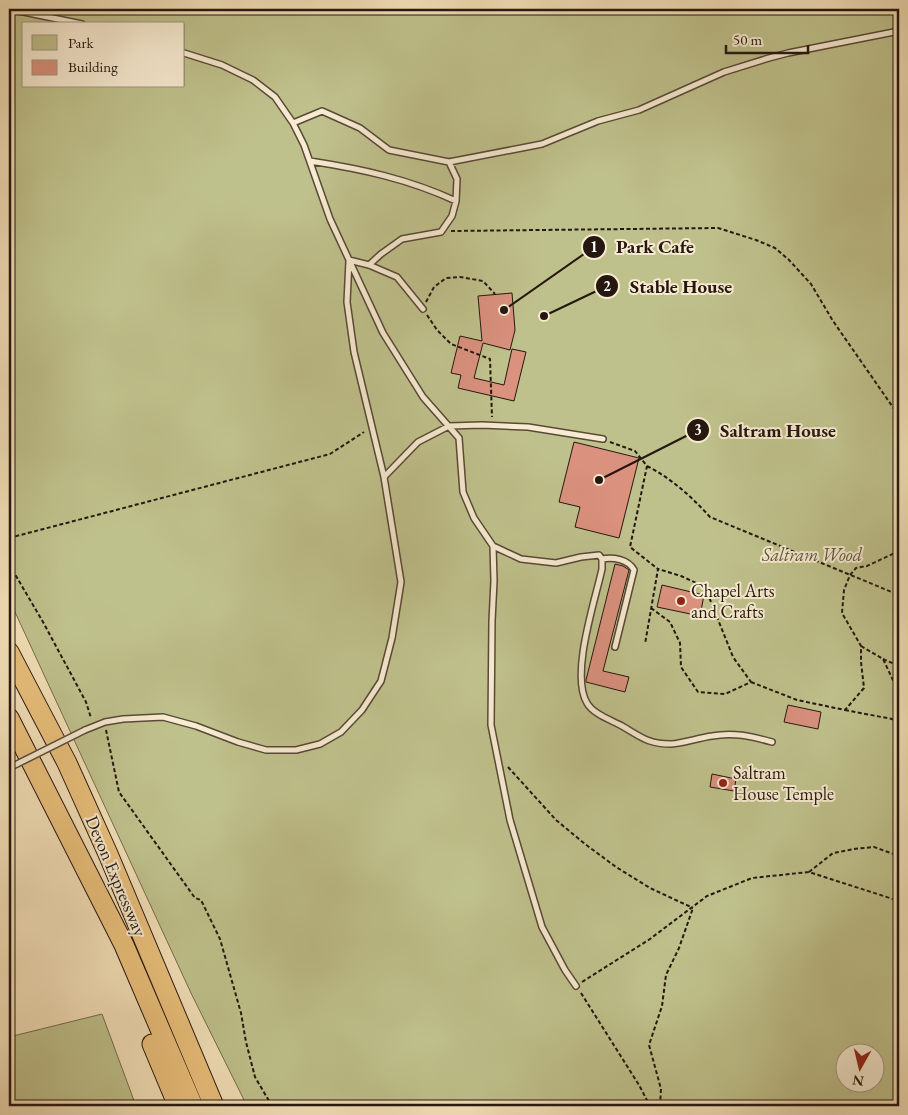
<svg xmlns="http://www.w3.org/2000/svg" width="908" height="1115" viewBox="0 0 908 1115" font-family="'EB Garamond',serif">
<style>
.green{fill:#bfc18c;stroke:#726c4e;fill-rule:evenodd}
.building{fill:#da917e;stroke:#25170f}
.lines{fill:none;stroke-linecap:round;stroke-linejoin:round}
.lane-casing{stroke:#584939;stroke-width:8}
.highway-casing{stroke:#25170f;stroke-width:21}
.path{stroke:#25170f;stroke-width:2;stroke-dasharray:4 2.5;stroke-linecap:butt}
.lane{stroke:#f7ebd1;stroke-width:5}
.highway{stroke:#eac07c;stroke-width:19}
.lane-bridge-casing{stroke:#584939;stroke-width:8;stroke-linecap:butt}
.lane-bridge{stroke:#f7ebd1;stroke-width:5}
.poi-dot{fill:#8f2418;stroke:#f7ebd1;stroke-width:2}
.labels{text-anchor:middle;stroke-width:4;stroke-linejoin:round;paint-order:stroke}
.park-label{font-size:18px;font-style:italic;fill:#5b523b;stroke:#f7ebd1}
.poi-label{font-size:18px;fill:#25170f;stroke:#f7ebd1;text-anchor:start}
.street-label{font-size:18px;fill:#25170f;stroke:#f7ebd1}
.leader{fill:none;stroke:#25170f;stroke-width:2}
.callout-dot{fill:#25170f;stroke:#f7ebd1;stroke-width:2}
.mark-label{font-size:15px;text-anchor:middle;font-weight:bold;fill:#fff}
.callout-label{font-size:19px;text-anchor:middle;font-weight:bold;fill:#25170f;stroke:#f7ebd1;stroke-width:4;stroke-linejoin:round;paint-order:stroke}
</style>
<rect width="100%" height="100%" fill="#f3e0b8"/>
<filter id="stains"><feTurbulence type="fractalNoise" baseFrequency=".004" numOctaves="4"/><feColorMatrix values="0 0 0 0 .2 0 0 0 0 .09 0 0 0 0 .02 0 0 0 .5 -.17"/></filter>
<radialGradient id="worn" r=".72"><stop offset=".6" stop-color="#630" stop-opacity="0"/><stop offset="1" stop-color="#630" stop-opacity=".3"/></radialGradient>
<path class="green" d="M9,9H899V1106H247L191,993L9,599ZM24,24H184V86H24ZM846,1052H876V1082H846Z
M102,1014L136,1106H9V1037Z"/>
<path class="building" d="M512,293L515,330L510,350L483,343L474,378L504,385L512,349L526,352L514,401L458,388L461,375L451,373L460,336L482,341L478,296Z
M574,442L639,458L619,538L575,527L580,507L559,502Z
M615,564L623,566L629,570L603,671L629,677L625,692L586,682V680Z
M662,585L704,595L700,616L657,607Z
M788,705L821,712L818,729L784,722Z
M712,774L736,779L734,791L710,787Z"/>
<g class="lines">
<g class="lane-casing">
<path id="lane" d="M9,9L82,24
M184,53L222,65L253,80L275,97L293,123L304,145L330,219L383,333L423,397L459,438L463,492L474,518L493,546L494,581L492,621L491,725L510,820L542,927L565,970L576,986
M293,123L322,111L360,128L389,150L449,162L542,144L598,121L639,110L724,72L769,58L788,53L899,31
M310,161C362,169 408,179 456,201
M349,260L369,265L397,277L423,309
M369,265L381,254L402,239L441,232L452,216L456,201L457,179L449,162
M384,477L418,442L449,426L482,425L528,427L603,439
M493,546L521,559L556,563L581,557L599,555L602,559V569C595,601 570,675 587,703C593,714 611,720 622,726C641,737 648,744 671,744C684,743 698,738 712,736C733,732 751,736 772,742
M602,559C613,557 628,559 634,570L615,647
M85,730L105,722L123,719L163,717L196,726L238,742L266,750H296L320,744L341,732L362,710L381,681L392,638L401,582L384,477L354,352L347,302L349,261"/>
</g>
<g class="highway-casing">
<path id="highway" d="M9,652L67,763L108,854L214,1106
M9,718L124,945L193,1106
M152,1044L178,1106"/>
</g>
<path class="path" d="M451,231L718,228L756,240L775,248L789,260L811,284L833,321L899,416
M426,302L434,287L446,278L460,277L483,281L495,294
M427,315L437,330L451,344L490,359L492,417
M610,442L635,451L647,466L630,547L658,569L645,644
M647,466C672,479 691,496 710,517L899,595
M9,538L330,454L364,432
M9,564L43,622L86,702L91,718
M651,608L670,622L680,643L681,667L698,692L725,694L751,682L733,657L705,587L681,576L658,569
M861,646L883,659L899,693
M883,659L899,666
M751,682L797,700L845,710L864,688L861,662V646L842,613L844,590L850,575L856,568L867,566L899,551
M845,710L892,719L899,723
M106,730L119,792L195,898L201,900L220,939L241,1013L246,1042L255,1077L272,1106
M508,767L556,820L585,844L616,867L650,888L693,908
M809,872L833,853L854,849L874,847L899,856
M582,982L650,939L707,896L752,878L809,872L899,901
M581,993L639,1085L650,1106
M660,1106L661,1089L649,1045L662,1006L666,975L679,948L693,908"/>
<use href="#lane" class="lane"/>
<use href="#highway" class="highway"/>
<g class="lane-bridge-casing">
<path id="lane-bridge" d="M9,768L85,730"/>
</g>
<use href="#lane-bridge" class="lane-bridge"/>
</g>
<g class="poi-dot">
<circle cx="681" cy="601" r="5"/>
<circle cx="723" cy="783" r="5"/>
</g>
<g class="labels">
<g class="park-label">
<text x="812" y="561">Saltram Wood</text>
</g>
<g class="poi-label">
<text x="691" y="597">Chapel Arts<tspan x="691" dy="21">and Crafts</tspan></text>
<text x="733" y="779">Saltram<tspan x="733" dy="21">House Temple</tspan></text>
</g>
<g class="street-label">
<text transform="translate(116 876) rotate(67)" y="6">Devon Expressway</text>
</g>
</g>
<path class="leader" d="M504 310L594 247M544 316L607 286M599 480L698 430"/>
<g class="callout-dot">
<circle cx="504" cy="310" r="5"/>
<circle cx="544" cy="316" r="5"/>
<circle cx="599" cy="480" r="5"/>
<circle cx="594" cy="247" r="12"/>
<circle cx="607" cy="286" r="12"/>
<circle cx="698" cy="430" r="12"/>
</g>
<g class="mark-label">
<text x="594" y="252">1</text>
<text x="607" y="291">2</text>
<text x="698" y="435">3</text>
</g>
<g class="callout-label">
<text x="655" y="253">Park Cafe</text>
<text x="681" y="293">Stable House</text>
<text x="778" y="437">Saltram House</text>
</g>
<rect width="908" height="1115" fill="none" stroke="#f3e0b8" stroke-width="30"/>
<rect x="10" y="10" width="888" height="1095" fill="none" stroke="#25170f" stroke-width="2.5"/>
<rect x="15" y="15" width="878" height="1085" fill="none" stroke="#25170f"/>
<rect x="22" y="22" width="162" height="65" fill="#f7ebd1" stroke="#a39683"/>
<rect x="32" y="35" width="25" height="15" fill="#bfc18c" stroke="#a39683"/>
<text x="68" y="48" font-size="15" fill="#25170f">Park</text>
<rect x="32" y="60" width="25" height="15" fill="#da917e" stroke="#a39683"/>
<text x="68" y="72" font-size="15" fill="#25170f">Building</text>
<g transform="translate(860 1068) rotate(188)"><circle r="24" fill="#f7ebd1" stroke="#a39683"/>
<path d="M0-4L9 19L0 12L-9 19Z" fill="#8f2418"/>
<text y="-8" font-size="14" font-weight="bold" text-anchor="middle" fill="#25170f">N</text>
</g>
<path d="M726 45v8h82v-8" fill="none" stroke="#25170f" stroke-width="2.5"/>
<text x="733" y="45" font-size="15" fill="#25170f" stroke="#f7ebd1" stroke-width="4" paint-order="stroke">50 m</text>
<rect width="100%" height="100%" filter="url(#stains)"/>
<rect width="100%" height="100%" fill="url(#worn)"/>
</svg>
